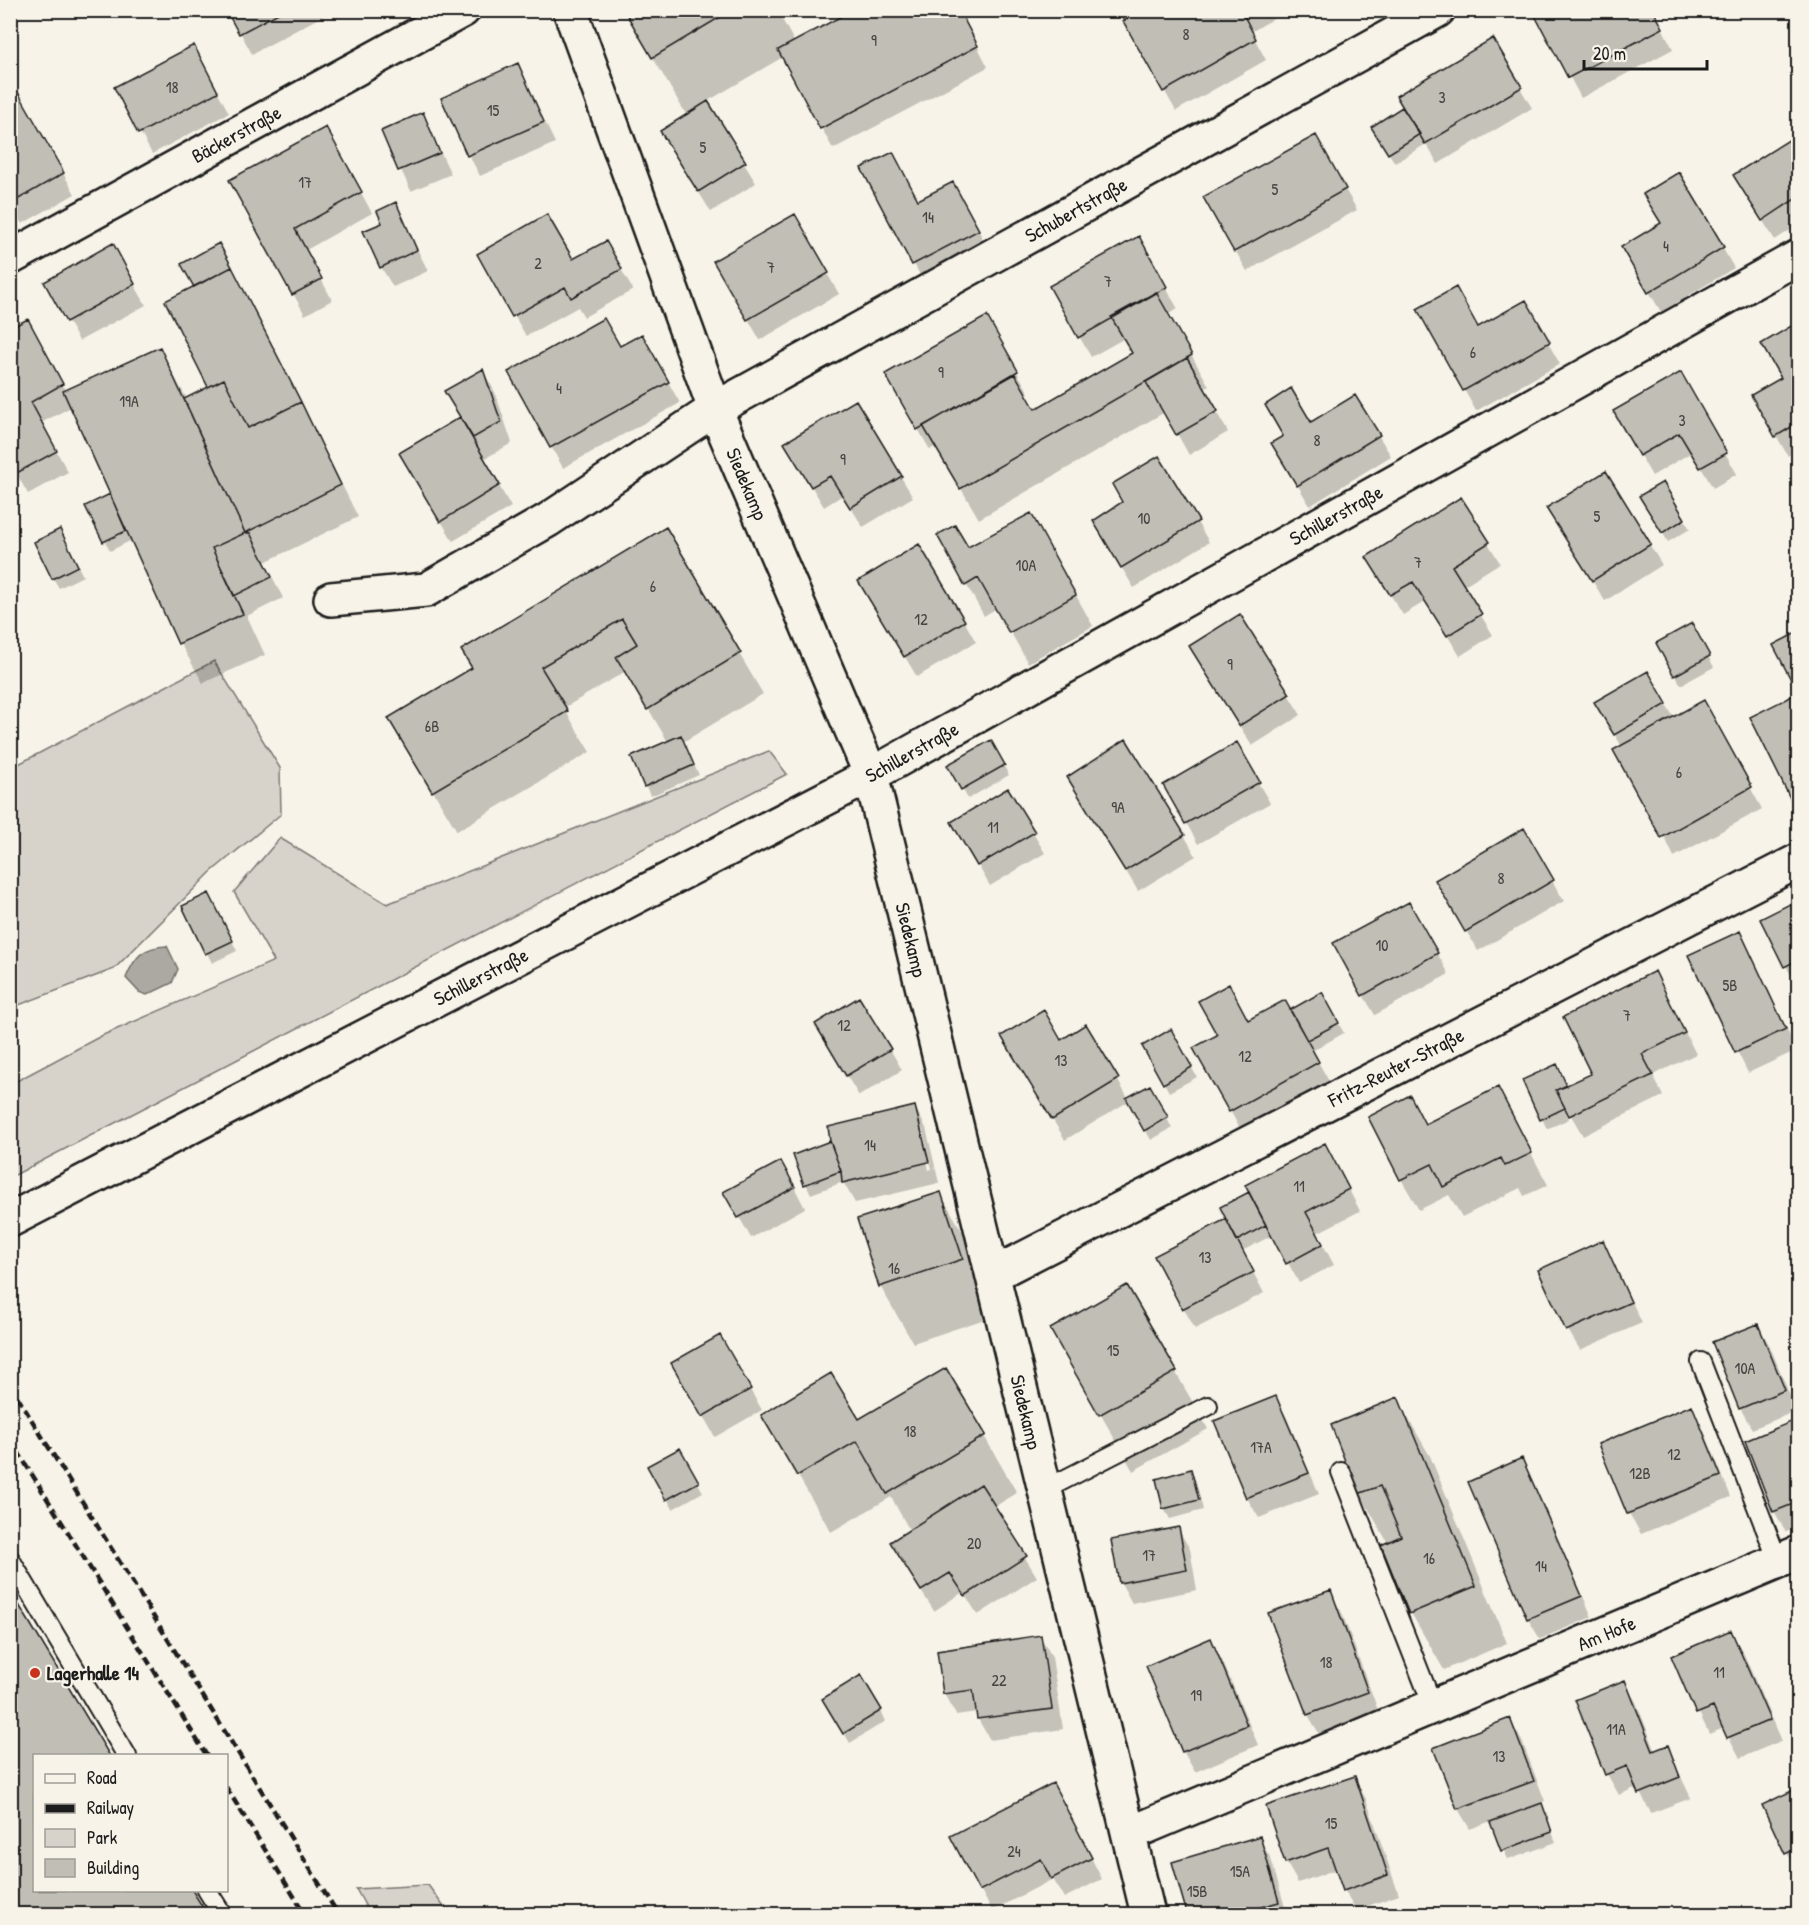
<svg xmlns="http://www.w3.org/2000/svg" width="1809" height="1925" viewBox="0 0 1809 1925" font-family="'Patrick Hand',sans-serif">
<style>
.green{fill:#d7d3cb;stroke:#7a7874;stroke-width:1.5}
.water{fill:#aca9a2;stroke:#72716c;stroke-width:1.5}
.shadow{fill:#0003;fill-rule:evenodd}
.building{fill:#c0beb5;stroke:#1c1c1c;stroke-width:1.5}
.lines{fill:none;stroke-linecap:round;stroke-linejoin:round}
.lane-casing{stroke:#1c1c1c;stroke-width:22}
.street-casing{stroke:#1c1c1c;stroke-width:38}
.lane{stroke:#f7f3e8;stroke-width:18}
.street{stroke:#f7f3e8;stroke-width:33}
.rail{stroke:#1c1c1c;stroke-width:4.5;stroke-dasharray:9 4.5;stroke-linecap:butt}
.poi-dot{fill:#c8321e;stroke:#f7f3e8;stroke-width:2}
.labels{text-anchor:middle;stroke-width:4.5;stroke-linejoin:round;paint-order:stroke}
.number-label{font-size:16px;fill:#454442}
.street-label{font-size:20px;fill:#1c1c1c;stroke:#f7f3e8}
.poi-label{font-size:20px;font-weight:bold;fill:#1c1c1c;stroke:#f7f3e8;text-anchor:start}
</style>
<rect width="100%" height="100%" fill="#f7f3e8"/>
<filter id="ink" filterUnits="userSpaceOnUse"><feTurbulence type="fractalNoise" baseFrequency=".0167" numOctaves="2"/><feDisplacementMap in="SourceGraphic" scale="12" xChannelSelector="R" yChannelSelector="G"/><feConvolveMatrix kernelMatrix="1 2 1 2 8 2 1 2 1" color-interpolation-filters="sRGB"/></filter>
<g filter="url(#ink)">
<path class="green" d="M214,661L280,768L281,814L211,872L114,969L11,1008V768Z
M769,751L787,774L11,1177V1084L101,1036L274,961L234,892L280,838L387,904Z
M428,1885L449,1914H370L356,1889Z"/>
<path class="water" d="M167,946L178,969L172,983L147,995L139,992L126,978C135,956 143,947 167,946Z"/>
<path class="shadow" d="M228,10H327L328,13L252,54Z
M625,10H777L795,43L959,10L988,67L833,149L783,57L706,102L756,183L711,212L674,152L687,116Z
M1145,10H1288L1251,32L1266,60L1176,111L1125,22Z
M1534,10H1653L1673,49L1581,98Z
M1492,40L1532,108L1438,164L1426,144L1395,163L1378,137Z
M518,65L555,143L480,176L469,155Z
M205,68L229,113L152,154L116,88Z
M10,81L75,194L22,224L10,205Z
M422,114L451,174L411,191L383,132Z
M1315,137L1357,210L1247,271L1205,198Z
M1795,138L1798,144V225L1775,240L1747,196Z
M338,150L372,213L306,250L332,300L305,315L231,181Z
M918,202L965,204L989,251L925,284L914,264Z
M395,204L428,271L393,287L381,267L384,224Z
M794,216L839,294L760,340L715,261Z
M1138,238L1178,309L1168,314L1209,386L1203,389L1228,432L1189,455L1165,412L979,519L936,446L930,450L887,374L986,318L1029,393L1025,395L1034,411L1134,354L1125,338L1091,357L1051,287Z
M606,243L633,290L584,317L578,307L526,336L479,254L573,261Z
M112,245L146,305L79,341L46,283Z
M219,245L249,299L358,517L265,562L283,598L247,616L265,655L203,683L180,643L132,540L110,551L87,507L112,495L71,407L41,423L68,472L28,494L10,462L39,341L66,391L159,349L187,399L210,387L167,301L195,287Z
M1722,247L1734,268L1661,312L1623,248Z
M1525,302L1560,364L1476,411L1419,310L1478,328Z
M1798,324V450L1788,456L1753,396L1783,378L1763,345Z
M642,336L680,403L563,468L510,372L620,348Z
M483,371L495,392L512,443L484,459L511,507L453,541L401,454L462,418Z
M1680,374L1737,474L1713,488L1692,452L1652,476L1615,412Z
M1355,397L1391,456L1310,506L1285,464L1311,424Z
M856,402L913,497L863,527L843,495L824,507L798,464Z
M1606,473L1662,565L1605,601L1560,529Z
M1663,484L1690,529L1668,542L1641,496Z
M1197,522L1209,542L1134,588L1106,542Z
M666,530L763,694L683,742L699,775L651,796L645,786L668,742L626,671L564,708L590,752L457,831L414,759L474,669Z
M939,536L968,549L1048,545L1093,626L1028,663L997,608L984,616Z
M65,541L83,576L59,588L53,578Z
M1488,543L1500,563L1463,586L1493,635L1460,656L1426,601L1403,615L1380,578Z
M860,581L964,621L976,642L917,677Z
M1239,616L1301,715L1252,746L1203,667Z
M1691,626L1714,667L1681,685L1658,644Z
M1798,634V690L1775,646Z
M1648,673L1674,718L1715,723L1762,809L1674,857L1622,747L1596,702Z
M1798,694V810L1752,717Z
M990,742L1009,775L968,799L949,765Z
M1236,745L1270,803L1198,844L1165,785Z
M1081,797L1184,835L1196,856L1138,891Z
M1523,831L1564,901L1478,951L1437,880Z
M1033,833L1045,853L990,886L965,843Z
M1798,902V986L1797,987L1762,919Z
M214,904L237,951L212,963L207,953Z
M1409,904L1449,974L1375,1015L1363,995Z
M1739,933L1797,1050L1748,1073L1690,956Z
M1655,973L1696,1054L1653,1075L1663,1096L1583,1136L1569,1112L1566,1113L1569,1119L1547,1129L1524,1081L1567,1087L1593,1075Z
M1322,994L1344,1033L1312,1051L1330,1083L1242,1132L1195,1048L1248,1022L1290,1012Z
M1086,1026L1128,1098L1150,1087L1172,1128L1151,1140L1129,1101L1065,1140L1003,1037L1061,1042Z
M1171,1032L1197,1077L1169,1092L1144,1047Z
M828,1045L890,1049L902,1070L859,1096Z
M1497,1089L1548,1185L1524,1196L1520,1188L1462,1217L1449,1195L1419,1210L1401,1179L1410,1097L1426,1125Z
M915,1107L926,1128L939,1183L855,1203L843,1182L811,1194L806,1184ZM919,1128H922L932,1169L929,1170Z
M1336,1165L1360,1211L1317,1233L1334,1265L1299,1283L1273,1235L1242,1251L1264,1293L1195,1329L1156,1257Z
M792,1183L805,1208L751,1238L725,1192Z
M940,1193L973,1250L994,1316L913,1343L880,1286Z
M1603,1242L1642,1323L1580,1350L1568,1330Z
M1127,1287L1208,1429L1133,1471L1052,1329Z
M1758,1326L1770,1346L1796,1411L1752,1429L1740,1408Z
M719,1337L762,1410L715,1437L674,1364Z
M946,1370L1017,1493L994,1507L1037,1577L978,1615L963,1592L934,1611L903,1563L910,1531L891,1497L831,1532L763,1416L858,1422Z
M1276,1397L1287,1418L1319,1494L1259,1518L1247,1498L1216,1422Z
M1397,1399L1430,1456L1507,1643L1444,1670L1411,1613L1388,1543L1360,1494L1333,1425Z
M1691,1407L1703,1428L1731,1497L1641,1534L1629,1513L1600,1445Z
M1798,1421V1527L1786,1532L1774,1511L1747,1442Z
M679,1450L703,1492L673,1509L649,1467Z
M1521,1460L1533,1481L1592,1617L1540,1639L1528,1619L1469,1483Z
M1191,1471L1196,1481L1203,1510L1170,1519L1164,1509L1157,1480Z
M1178,1529L1190,1549L1197,1590L1132,1603L1121,1583Z
M1330,1592L1342,1613L1379,1713L1320,1735L1308,1715L1270,1614Z
M10,1593L34,1756V1890H190L205,1914H10Z
M1731,1632L1743,1652L1781,1741L1740,1758L1724,1728L1709,1734L1673,1657Z
M1041,1637L1052,1657L1063,1729L990,1740L978,1719L977,1712L956,1715L944,1694L938,1652Z
M1210,1640L1222,1660L1258,1745L1195,1772L1183,1751Z
M861,1678L886,1721L850,1743L824,1699Z
M1624,1682L1636,1702L1656,1752L1667,1747L1691,1798L1651,1813L1637,1787L1619,1795L1607,1774L1577,1701Z
M1510,1720L1522,1741L1545,1801L1540,1803L1556,1842L1508,1860L1491,1821L1470,1829L1458,1809L1435,1749Z
M1354,1778L1366,1799L1399,1895L1356,1910L1344,1890L1337,1869L1298,1883L1286,1862Z
M1798,1790V1874L1764,1806Z
M1064,1805L1102,1879L1064,1898L1053,1879L992,1911L952,1837Z
M1259,1838L1271,1859L1287,1914H1188L1173,1863Z"/>
<path class="building" d="M226,10H284L239,34Z
M624,10H732L652,58Z
M853,10H959L978,46L820,129L778,50Z
M1142,10H1241L1256,39L1163,92L1123,21Z
M1532,10H1653L1663,28L1568,78Z
M1493,38L1522,87L1425,144L1396,96Z
M194,45L218,92L138,134L114,87Z
M518,63L544,122L467,156L441,98Z
M10,78L64,173L10,204Z
M708,101L746,162L698,192L660,131Z
M1402,107L1420,134L1388,154L1371,127Z
M423,112L440,153L398,171L381,131Z
M326,127L362,192L295,229L322,279L292,295L229,180Z
M1316,135L1346,189L1234,252L1203,197Z
M1795,136L1798,141V197L1762,221L1733,175Z
M893,152L918,200L953,182L979,230L912,265L861,168Z
M1679,172L1724,247L1648,293L1621,247L1661,223L1643,194Z
M396,202L417,250L380,268L363,231L382,223L377,211Z
M547,214L573,259L606,241L622,269L571,298L565,287L512,317L477,254Z
M795,214L829,273L747,320L713,261Z
M1139,236L1167,287L1078,338L1049,286Z
M113,243L135,284L66,322L44,282Z
M219,243L232,267L194,287L181,264Z
M232,267L301,402L248,428L224,379L208,387L165,301Z
M1456,287L1478,327L1526,300L1550,342L1463,391L1417,309Z
M1156,292L1192,355L960,489L923,426L1015,374L1035,409L1132,353L1111,317Z
M987,316L1018,371L917,430L885,374Z
M604,318L620,346L642,334L669,382L550,448L508,372Z
M28,319L63,384L31,402L57,451L15,474L10,465V328Z
M1798,322V423L1775,437L1751,395L1781,378L1761,344Z
M160,347L245,533L212,548L243,614L178,644L63,391Z
M1187,358L1218,411L1176,435L1146,382Z
M483,369L501,422L473,438L444,391Z
M1681,372L1727,453L1700,468L1679,433L1639,456L1613,411Z
M224,379L248,428L301,402L341,485L245,533L184,399Z
M1291,388L1311,422L1355,395L1380,435L1297,486L1271,443L1283,436L1265,405Z
M856,400L902,476L850,508L830,476L811,487L784,443Z
M460,417L500,485L440,522L399,453Z
M1159,456L1199,521L1121,568L1093,521L1122,502L1112,484Z
M1606,471L1651,544L1592,581L1546,508Z
M1663,482L1685,519L1662,533L1639,496Z
M110,494L126,531L103,542L85,506Z
M1461,497L1490,542L1452,566L1482,614L1447,636L1413,582L1390,595L1366,557Z
M1031,513L1076,595L1009,633L978,578L965,586L937,535L955,525L968,547Z
M666,527L741,653L647,710L616,657L637,644L622,619L541,667L568,711L432,792L388,718L472,668L461,650Z
M60,529L78,566L52,579L34,542Z
M245,533H250L272,577L234,596L212,548Z
M919,544L965,621L904,657L858,581Z
M1240,614L1290,694L1239,726L1189,646Z
M1692,623L1710,656L1674,676L1656,643Z
M1798,632V693L1773,645Z
M1648,671L1667,704L1614,735L1594,702Z
M1798,693V797L1791,800L1750,717Z
M1704,700L1752,787L1661,838L1613,750Z
M681,735L694,765L644,787L631,757Z
M1126,739L1185,835L1125,871L1067,777Z
M991,740L1005,765L961,790L947,765Z
M1237,742L1260,782L1185,824L1163,785Z
M1008,788L1035,832L977,866L951,822Z
M1524,828L1554,880L1465,932L1435,880Z
M209,893L233,941L205,954L182,906Z
M1798,900V960L1784,967L1760,919Z
M1409,902L1438,953L1362,996L1333,943Z
M1740,931L1786,1029L1735,1053L1688,955Z
M1655,971L1685,1033L1642,1054L1653,1075L1569,1116L1556,1090L1591,1074L1563,1017Z
M1229,984L1248,1020L1285,1000L1319,1062L1229,1112L1193,1048L1217,1035L1198,1001Z
M1322,992L1339,1023L1307,1040L1290,1010Z
M859,997L891,1049L846,1076L815,1024Z
M1044,1010L1061,1040L1086,1024L1119,1079L1052,1120L1001,1036Z
M1171,1029L1192,1067L1163,1084L1142,1046Z
M1557,1064L1567,1086L1556,1090L1565,1108L1540,1120L1522,1080Z
M1150,1085L1168,1117L1144,1131L1126,1098Z
M1498,1087L1532,1153L1505,1166L1501,1158L1443,1187L1432,1164L1400,1180L1368,1117L1410,1095L1425,1124Z
M915,1106L929,1162L842,1183L841,1171L830,1141L828,1127Z
M830,1141L841,1171L804,1185L793,1155Z
M1325,1143L1349,1189L1306,1212L1323,1244L1286,1264L1245,1185Z
M781,1161L795,1187L738,1218L723,1192Z
M941,1192L963,1259L879,1287L857,1219Z
M1249,1192L1266,1225L1237,1241L1220,1207Z
M1226,1219L1254,1272L1182,1309L1154,1256Z
M1603,1240L1631,1302L1566,1331L1538,1270Z
M1127,1285L1177,1371L1099,1415L1050,1329Z
M1758,1324L1785,1390L1739,1409L1712,1342Z
M720,1335L751,1389L702,1417L671,1363Z
M946,1368L986,1435L887,1494L857,1441L797,1476L761,1415L831,1373L859,1419Z
M1276,1396L1309,1473L1246,1498L1214,1421Z
M1398,1397L1476,1586L1409,1614L1381,1545L1401,1536L1380,1486L1358,1494L1331,1425Z
M1692,1405L1721,1476L1627,1514L1598,1444Z
M1798,1419V1502L1773,1512L1745,1441Z
M680,1448L699,1482L666,1500L647,1466Z
M1522,1458L1582,1596L1527,1619L1468,1482Z
M1191,1469L1199,1500L1163,1509L1156,1479Z
M981,1484L1027,1556L965,1596L950,1573L921,1591L890,1542Z
M1179,1527L1187,1570L1119,1583L1111,1540Z
M10,1590L110,1756H34V1890H192L207,1914H10Z
M1331,1590L1368,1692L1307,1715L1268,1613Z
M1731,1630L1770,1720L1727,1738L1713,1707L1696,1714L1671,1656Z
M1041,1635L1052,1709L977,1719L973,1690L943,1694L937,1651Z
M1211,1638L1247,1725L1182,1752L1146,1666Z
M861,1675L882,1710L843,1734L822,1699Z
M1625,1680L1653,1751L1668,1745L1680,1777L1638,1794L1627,1766L1605,1775L1575,1700Z
M1510,1718L1534,1781L1457,1809L1433,1748Z
M1355,1776L1388,1875L1343,1891L1328,1848L1285,1863L1266,1806Z
M1053,1783L1092,1858L1051,1879L1041,1859L979,1891L950,1836Z
M1798,1788V1848L1785,1854L1762,1805Z
M1542,1803L1552,1832L1501,1851L1490,1822Z
M1260,1836L1279,1902L1235,1914H1187L1172,1862Z"/>
<g class="lines">
<g class="lane-casing">
<path id="lane" d="M1701,1362L1778,1561
M1341,1472L1433,1706
M1046,1489L1208,1406
M10,1559L127,1756
M207,1890L222,1914"/>
</g>
<g class="street-casing">
<g id="street">
<path id="s1" d="M570,10L715,409L871,775L1148,1914"/>
<path id="s2" d="M10,258L463,10"/>
<path id="s3" d="M331,599L426,590L548,520L715,409L1438,10"/>
<path id="s4" d="M10,1220L871,775L1798,257"/>
<path id="s5" d="M994,1274L1798,861"/>
<path id="s6" d="M1129,1834L1798,1553"/>
</g>
</g>
<use href="#lane" class="lane"/>
<use href="#street" class="street"/>
<path class="rail" d="M10,1385L338,1914
M10,1439L207,1756
M226,1787L305,1914"/>
</g>
</g>
<circle class="poi-dot" cx="35" cy="1673" r="6"/>
<g class="labels">
<g class="number-label">
<text x="1186" y="40">8</text>
<text x="874" y="46">9</text>
<text x="172" y="93">18</text>
<text x="1442" y="103">3</text>
<text x="493" y="116">15</text>
<text x="703" y="153">5</text>
<text x="305" y="188">17</text>
<text x="1275" y="195">5</text>
<text x="928" y="223">14</text>
<text x="1666" y="252">4</text>
<text x="538" y="269">2</text>
<text x="771" y="273">7</text>
<text x="1108" y="287">7</text>
<text x="1473" y="358">6</text>
<text x="941" y="378">9</text>
<text x="559" y="394">4</text>
<text x="129" y="407">19A</text>
<text x="1682" y="426">3</text>
<text x="1317" y="446">8</text>
<text x="843" y="465">9</text>
<text x="1597" y="522">5</text>
<text x="1144" y="524">10</text>
<text x="1418" y="568">7</text>
<text x="1026" y="571">10A</text>
<text x="653" y="592">6</text>
<text x="921" y="625">12</text>
<text x="1230" y="670">9</text>
<text x="432" y="732">6B</text>
<text x="1679" y="778">6</text>
<text x="1118" y="813">9A</text>
<text x="993" y="833">11</text>
<text x="1501" y="884">8</text>
<text x="1382" y="951">10</text>
<text x="1730" y="991">5B</text>
<text x="1627" y="1021">7</text>
<text x="844" y="1031">12</text>
<text x="1245" y="1062">12</text>
<text x="1061" y="1066">13</text>
<text x="870" y="1151">14</text>
<text x="1299" y="1192">11</text>
<text x="1205" y="1263">13</text>
<text x="894" y="1274">16</text>
<text x="1113" y="1356">15</text>
<text x="1745" y="1374">10A</text>
<text x="910" y="1437">18</text>
<text x="1261" y="1453">17A</text>
<text x="1674" y="1460">12</text>
<text x="1640" y="1479">12B</text>
<text x="974" y="1549">20</text>
<text x="1149" y="1561">17</text>
<text x="1429" y="1564">16</text>
<text x="1541" y="1572">14</text>
<text x="1326" y="1668">18</text>
<text x="1719" y="1678">11</text>
<text x="999" y="1686">22</text>
<text x="1196" y="1701">19</text>
<text x="1616" y="1735">11A</text>
<text x="1499" y="1762">13</text>
<text x="1331" y="1829">15</text>
<text x="1014" y="1857">24</text>
<text x="1240" y="1877">15A</text>
<text x="1197" y="1897">15B</text>
</g>
<g class="street-label">
<text dy="7" stroke="none"><textPath href="#s2" startOffset="258">Bäckerstraße</textPath></text>
<text dy="7" stroke="none"><textPath href="#s3" startOffset="849">Schubertstraße</textPath></text>
<text dy="7" stroke="none"><textPath href="#s1" startOffset="506">Siedekamp</textPath></text>
<text dy="7" stroke="none"><textPath href="#s4" startOffset="1502">Schillerstraße</textPath></text>
<text dy="7" stroke="none"><textPath href="#s4" startOffset="1016">Schillerstraße</textPath></text>
<text dy="7" stroke="none"><textPath href="#s1" startOffset="992">Siedekamp</textPath></text>
<text dy="7" stroke="none"><textPath href="#s4" startOffset="530">Schillerstraße</textPath></text>
<text dy="7" stroke="none"><textPath href="#s5" startOffset="452">Fritz-Reuter-Straße</textPath></text>
<text dy="7" stroke="none"><textPath href="#s1" startOffset="1478">Siedekamp</textPath></text>
<text dy="7" stroke="none"><textPath href="#s6" startOffset="518">Am Hofe</textPath></text>
</g>
<g class="poi-label">
<text x="47" y="1680">Lagerhalle 14</text>
</g>
</g>
<rect width="1809" height="1925" fill="none" stroke="#f7f3e8" stroke-width="36"/>
<rect x="18" y="18" width="1773" height="1889" fill="none" stroke="#1c1c1c" stroke-width="2" filter="url(#ink)"/>
<rect x="33" y="1754" width="195" height="138" fill="#f7f3e8" stroke="#9f9d96" stroke-width="1.5"/>
<rect x="45" y="1774" width="30" height="9" fill="#f7f3e8" stroke="#9f9d96" stroke-width="1.5"/>
<text x="87" y="1784" font-size="18" fill="#1c1c1c">Road</text>
<rect x="45" y="1804" width="30" height="9" fill="#1c1c1c" stroke="#9f9d96" stroke-width="1.5"/>
<text x="87" y="1814" font-size="18" fill="#1c1c1c">Railway</text>
<rect x="45" y="1829" width="30" height="18" fill="#d7d3cb" stroke="#9f9d96" stroke-width="1.5"/>
<text x="87" y="1844" font-size="18" fill="#1c1c1c">Park</text>
<rect x="45" y="1859" width="30" height="18" fill="#c0beb5" stroke="#9f9d96" stroke-width="1.5"/>
<text x="87" y="1874" font-size="18" fill="#1c1c1c">Building</text>
<path d="M1584 60v9h123v-9" fill="none" stroke="#1c1c1c" stroke-width="3"/>
<text x="1593" y="60" font-size="18" fill="#1c1c1c" stroke="#f7f3e8" stroke-width="4.5" paint-order="stroke">20 m</text>
</svg>
